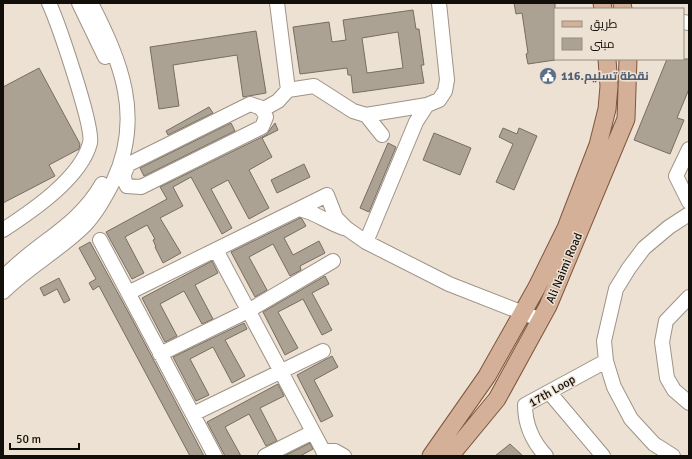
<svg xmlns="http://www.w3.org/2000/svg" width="692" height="459" viewBox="0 0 692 459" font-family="Signika,Cairo,sans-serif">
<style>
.building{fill:#aba293;stroke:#776e61;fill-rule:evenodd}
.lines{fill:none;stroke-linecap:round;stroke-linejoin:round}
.minor-casing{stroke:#9e9386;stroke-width:16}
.major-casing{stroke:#7e553a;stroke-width:19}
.minor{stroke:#fff;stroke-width:14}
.major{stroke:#d4b099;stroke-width:17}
.labels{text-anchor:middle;stroke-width:3;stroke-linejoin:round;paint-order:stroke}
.service-label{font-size:12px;font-weight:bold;fill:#4e5e75;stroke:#ede1d3;text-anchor:start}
.street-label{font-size:12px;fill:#120e09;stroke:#ede1d3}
</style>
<rect width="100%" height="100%" fill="#ede1d3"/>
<path class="building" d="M514,3H555V60L528,64L526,54L528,53L522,13L516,14Z
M413,10L416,29H419L424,65H421L424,83L353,93L351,75H348L347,68L300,74L293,27L329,22L332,42L346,40L343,20ZM398,32L403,68L367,73L362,38Z
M256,31L266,93L243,97L237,55L173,65L179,106L159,109L150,47Z
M667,59H689V89L677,118L684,120L670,154L634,140Z
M39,68L80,144L79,149L49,165L55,176L3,203V87Z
M209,107L213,113L168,135L166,131Z
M231,123L235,131L144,176L140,168Z
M275,123L278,130L262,138L272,157L249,170L269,208L249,219L228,180L211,189L232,228L222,234L191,177L173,187L183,206L160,218L181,253L163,263L155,247H156L153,240L155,239L147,225L125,237L144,273L132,279L106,232L167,199L160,187L266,135Z
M503,128L517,134L519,128L537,136L514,190L496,182L513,144L499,137Z
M434,133L471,148L460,175L423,160Z
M388,143L396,147L369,212L360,208Z
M304,164L310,177L277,193L271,180Z
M300,218L302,219L306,226L284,238L293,255L319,241L325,253L300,266L301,270L290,276L273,244L249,257L267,290L255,297L231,252Z
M90,242L132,319L204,456H190L99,286L93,290L89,283L96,279L79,248Z
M212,261L218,273L195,285L213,319L202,324L184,291L160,304L177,336L165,342L142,298Z
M325,276L329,284L312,293L332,330L322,335L303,299L278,312L298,348L285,355L263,312Z
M59,278L70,300L64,303L57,289L44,296L40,288Z
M244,323L247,329L225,340L245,376L232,383L213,347L190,359L209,395L196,401L173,357Z
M332,356L338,367L314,380L333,416L321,422L297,375Z
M278,384L284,396L260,408L277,441L266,446L249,414L225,427L241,456H225L207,422Z
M310,443L313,449L300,456H284Z
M510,444L523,456H495Z"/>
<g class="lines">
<g class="minor-casing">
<path id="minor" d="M79,3L105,57
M683,22L689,23
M288,90L314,86L353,111L366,115L427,105
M250,104L262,108L266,117L262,127L141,187L127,186C122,177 124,172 129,164Z
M262,110L278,101L288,90L277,3
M366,115L382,135
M689,149L676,176L689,202
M299,209C315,212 328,223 344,228
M3,230C32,211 81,178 90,143C94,127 58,23 49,3
M100,240L215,456
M366,242L416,122L427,105L439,100L445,91L447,80L439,3
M216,250L326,456
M3,278C35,243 77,228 102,184
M3,292C28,267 60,250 85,225C97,212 105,197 113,182C144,117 121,62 91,3
M128,293L327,195L336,218L346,228L366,242L449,284L541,320
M689,297L666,321L662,342L667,378L674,390L689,403
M160,354L248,311L333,261
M549,392L603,456
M193,414L323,351
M323,451H335L344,456
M265,456L313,432
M546,456C533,442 525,424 525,405L606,361
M673,456L654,444L631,419L614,387L606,361L604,341L616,289L629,268L644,248L669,227L689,214"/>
</g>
<g class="major-casing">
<path id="major" d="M602,3L603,9
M622,3L623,9
M431,456L487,376L537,287L566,228L598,145L607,109L609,86L607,59
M450,456L497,399L548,306L626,119L628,59"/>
</g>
<use href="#minor" class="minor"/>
<use href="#major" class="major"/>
</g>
<defs>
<g id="civic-disc" transform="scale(0.9)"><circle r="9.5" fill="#5c6f8a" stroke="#ede1d3"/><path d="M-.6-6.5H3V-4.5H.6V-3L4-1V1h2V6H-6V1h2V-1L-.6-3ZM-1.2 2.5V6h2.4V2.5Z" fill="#fff"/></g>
</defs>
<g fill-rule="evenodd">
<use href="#civic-disc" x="548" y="76"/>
</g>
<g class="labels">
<g class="service-label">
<text x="561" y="80">نقطة تسليم.116</text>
</g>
<g class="street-label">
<text transform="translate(564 268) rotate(-67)" y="4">Ali Naimi Road</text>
<text transform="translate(552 391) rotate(-30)" y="4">17th Loop</text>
</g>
</g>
<rect width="692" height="459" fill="none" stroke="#120e09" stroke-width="8"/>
<rect x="554" y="8" width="130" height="52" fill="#ede1d3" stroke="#958d82"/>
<rect x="562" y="21" width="20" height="6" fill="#d4b099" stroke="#958d82"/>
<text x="590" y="28" font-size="12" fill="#120e09">طريق</text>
<rect x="562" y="38" width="20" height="12" fill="#aba293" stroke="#958d82"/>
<text x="590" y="48" font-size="12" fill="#120e09">مبنى</text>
<path d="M10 443v6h69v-6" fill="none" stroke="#120e09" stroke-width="2"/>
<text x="16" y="443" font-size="12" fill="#120e09" stroke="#ede1d3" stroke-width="3" paint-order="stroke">50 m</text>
</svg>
